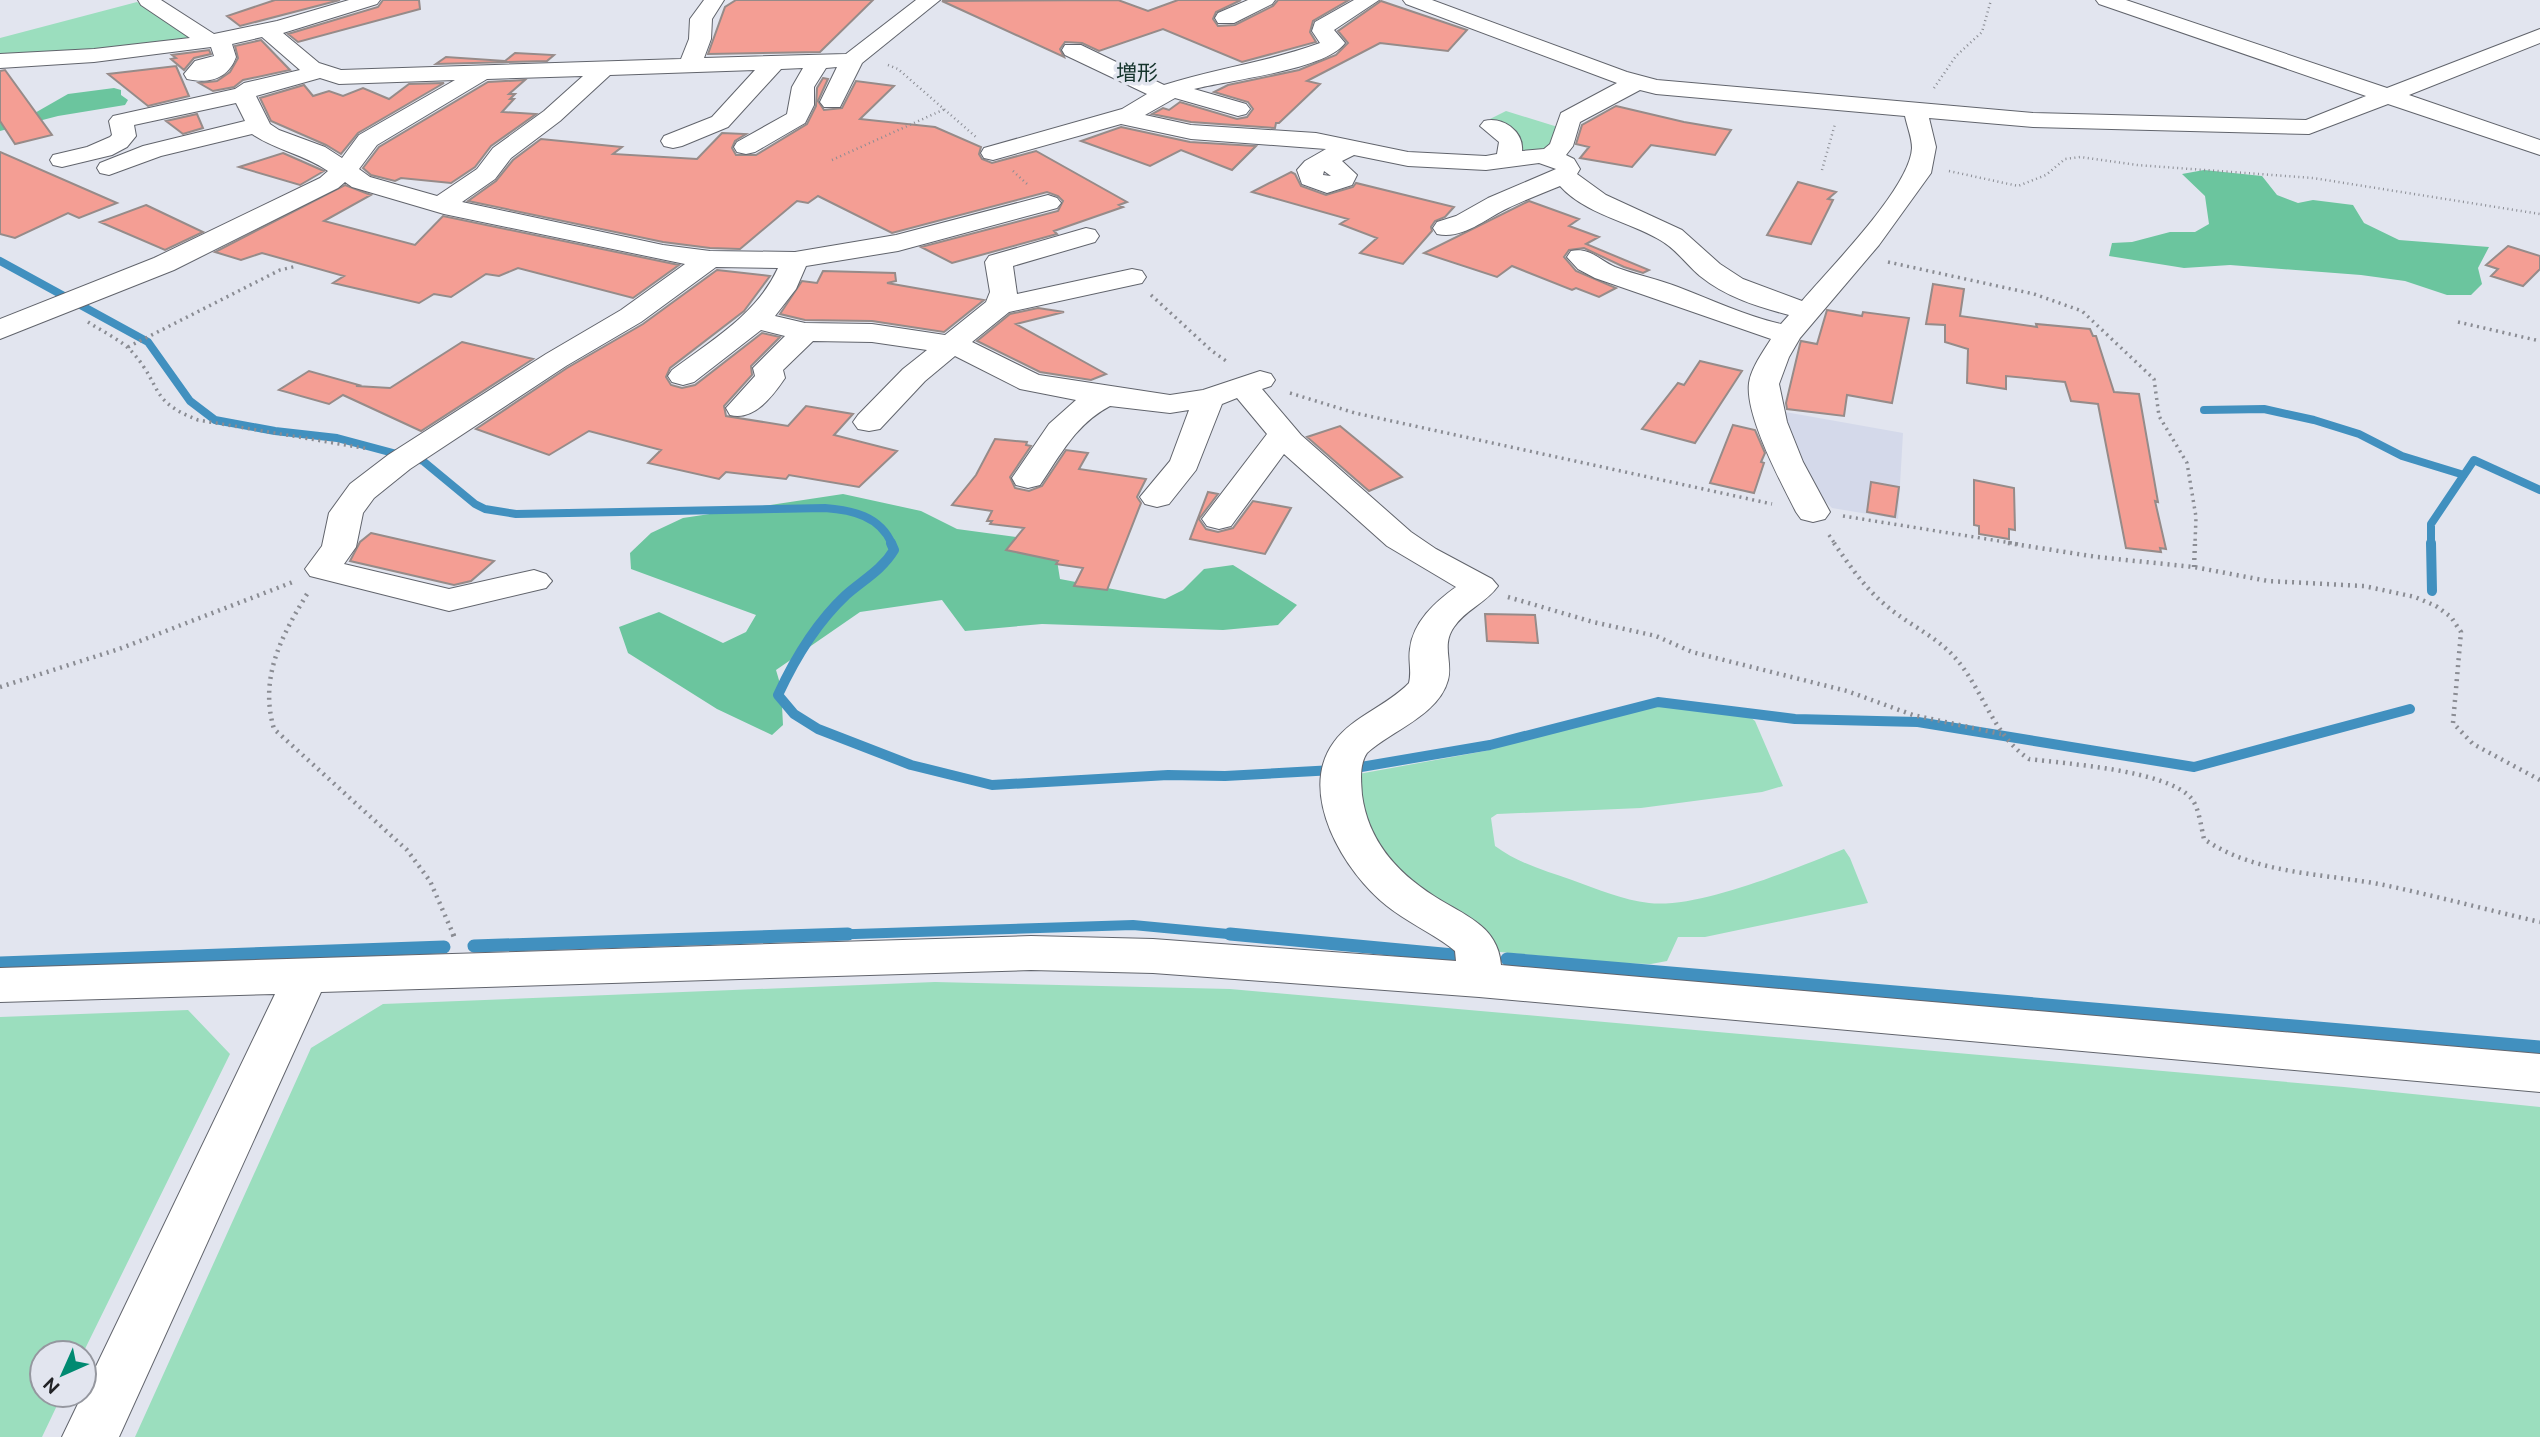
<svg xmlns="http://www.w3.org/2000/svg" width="2540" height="1437" viewBox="0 0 2540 1437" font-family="Ubuntu,'Noto Sans JP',sans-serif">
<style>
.built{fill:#d4d9ea}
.green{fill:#9bdebe}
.forest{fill:#6bc59e}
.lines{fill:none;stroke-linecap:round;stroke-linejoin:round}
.stream-far2{stroke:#4190bf;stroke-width:8}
.stream-far1{stroke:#4190bf;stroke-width:10}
.stream{stroke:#4190bf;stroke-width:13}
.building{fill:#f49e94;stroke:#968b89;stroke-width:2}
.minor-casing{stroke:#61646c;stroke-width:2}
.path-far3{stroke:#8a8c93;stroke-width:2.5;stroke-dasharray:1 3.5;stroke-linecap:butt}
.path-far2{stroke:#8a8c93;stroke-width:3.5;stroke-dasharray:2 4.5;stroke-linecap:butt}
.path-far1{stroke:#8a8c93;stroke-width:4.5;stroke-dasharray:2 5;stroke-linecap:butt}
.path{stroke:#8a8c93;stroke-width:5;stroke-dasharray:2.5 7;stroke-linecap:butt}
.minor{fill:#fff;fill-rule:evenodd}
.labels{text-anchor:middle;stroke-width:7;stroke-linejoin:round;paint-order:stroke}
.far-quarter-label{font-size:21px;fill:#15342c;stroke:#e2e5ef}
</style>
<rect width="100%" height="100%" fill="#e2e5ef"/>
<path class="built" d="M1785,412L1903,433L1898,519L1832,508L1820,496L1803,467L1780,416Z"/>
<path class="green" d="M137,2L195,40L0,58V38Z
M1506,111L1561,128L1556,147L1517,156L1509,132L1490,119Z
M1650,705L1749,716L1755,721L1783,786L1762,792L1641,808L1497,814L1491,818L1495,846C1518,863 1545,871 1572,880C1597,889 1623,900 1649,903C1699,909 1796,868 1844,849L1850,858L1868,903L1705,937H1678L1667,961L1651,964L1611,963L1490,951L1377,867L1353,775L1485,751Z
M935,982L1230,989L2344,1087L2540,1107V1437H135L311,1048L383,1004Z
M188,1010L230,1054L83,1353H42V1395H62L42,1437H0V1017Z"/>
<path class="forest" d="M114,88L121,90V95L128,100L125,105L58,116L0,131V119L33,114L68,94Z
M2204,170L2262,176L2277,195L2298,203L2313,200L2353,205L2364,223L2399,240L2489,247L2478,268L2482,284L2471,295H2447L2405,281L2361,275L2230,265L2184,268L2109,256L2112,243L2132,242L2170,232H2195L2209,224L2205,196L2182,174Z
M843,494L921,511L957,529L1054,542L1060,579L1165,599L1183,590L1204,569L1233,565L1297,605L1278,625L1223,630L1042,624L965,631L942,600L860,612L776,670L781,687L783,725L772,735L717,709L628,653L619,627L659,612L723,643L746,632L756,615L631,569L630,553L651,533L683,518Z"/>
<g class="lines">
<path class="stream-far2" d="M0,261L148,342L190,401L215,420L275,431L337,438L423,461L475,504L485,509L516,514L825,508C852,510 880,516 892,544
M2204,410L2264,409L2314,420L2359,434L2402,456L2464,475
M2431,544V524L2474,460L2540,490"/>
<path class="stream-far1" d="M891,543L894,550C882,570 863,580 846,595C816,623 795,658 778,695L794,714L818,729L911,765L992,785L1168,775L1225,776L1334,770
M2431,543L2432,591
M1361,767L1490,745L1658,702L1795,719L1918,722L2194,767L2410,709
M793,936L1133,925L1249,936"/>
<path class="stream" d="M1230,934L1464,956
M474,946L848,934
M1507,959L2540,1047
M0,963L444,947"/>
</g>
<path class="building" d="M275,0H340L240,26L227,16Z
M383,0H419L420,9L298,42L288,34L378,7Z
M736,0H873L820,52L708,54L725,7Z
M1118,0L1148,11L1178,0H1241L1216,12L1213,19L1218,26L1235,25L1273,6L1278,0H1349L1313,21L1310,32L1316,42L1242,62L1163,29L1099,51L1082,43L1065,42L1060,49L1064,57L942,1Z
M1381,1L1467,30L1448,51L1380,43L1307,81L1320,84L1279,123H1276L1275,128L1191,122L1152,114L1163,108L1169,110L1180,102L1237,119L1247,117L1253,109L1248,102L1214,92L1228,85L1299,70L1336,55L1348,43L1338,31Z
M261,40L290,70L243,80L234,87L213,91L199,83L217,81L230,72L238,58L235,46Z
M209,50L211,54L194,58L184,70L171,59L176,58L172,55Z
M515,53L554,55L547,61L436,64L446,57L505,61Z
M176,66L189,96L148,106L108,74Z
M5,70L52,135L15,144L0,121V71Z
M823,78L828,79L818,101L824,110L842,108L856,81L894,86L860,119L935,127L981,147L979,154L982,159L992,163L1036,151L1127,202L1119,205L1123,207L1054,231L1057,234L952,263L921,247L1058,211L1063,201L1058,196L1047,192L892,233L818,196L808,203L797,201L740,249L710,248L663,242L468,201L496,181L513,160L541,139L622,147L613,154L697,159L722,133L746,134L735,141L732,148L736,155H756L807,124L816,106L817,88Z
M525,80L509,94H515L510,99H514L502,112L536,114L491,146L475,167L451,183L401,178L395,181L371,175L363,168L379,147L488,82Z
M444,83L358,133L341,154L326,145L271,121L260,98L304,85L313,96L329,91L343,96L363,88L389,99L409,84Z
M1616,106L1684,122L1731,130L1715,155L1651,145L1632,167L1580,158L1589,147L1576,144L1582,125Z
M197,114L203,128L183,134L166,121Z
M1121,127L1190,142L1256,146L1232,170L1181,150L1150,166L1081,141Z
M0,152L117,203L79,218L68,213L15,238L0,234Z
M283,153L324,171L300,185L239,167Z
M1291,172L1295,174L1301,186L1326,195L1353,187L1356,183L1454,207L1445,217L1435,221L1431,227L1432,231L1403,264L1360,253L1377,238L1340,224L1348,219L1252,192Z
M1798,182L1836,192L1828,199L1833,200L1811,244L1767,235Z
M345,185L371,195L324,221L415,245L443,216L679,265L633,298L518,268L499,276L486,274L451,297L434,294L419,303L333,283L344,276L262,253L241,260L215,252Z
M1529,201L1579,219L1569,226L1599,237L1586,244L1649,270L1643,273L1624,267L1584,248L1569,250L1564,257L1576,271L1616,288L1599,297L1576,288L1572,290L1512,266L1497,277L1424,253Z
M146,205L203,232L165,250L100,222Z
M2508,246L2540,256V269L2523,286L2491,276L2498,269L2486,265Z
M717,270L770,276L744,311L670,368L666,377L671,385L682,388L695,385L762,333L780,337L751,366L752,375L724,406L726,416L788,426L806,406L853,414L834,435L897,451L859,487L789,475L786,479L726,472L719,479L648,463L661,450L589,431L549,455L476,429L567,368L643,324Z
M823,271L895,273L896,281L887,283L984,300L944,332L872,321L805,320L780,314L802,281L817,283Z
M1933,284L1964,289L1960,316L2037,327L2036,324L2090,329L2093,336H2096L2114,392L2139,394L2158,502L2155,501L2166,549L2160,548L2161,552L2126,548L2098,404L2071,401L2065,382L2006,376V389L1967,383L1968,349L1945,342V325L1926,324Z
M1038,308L1064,312L1016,324L1106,374L1091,380L1040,372L977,341L1010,314Z
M1827,310L1862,316L1863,312L1909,318L1892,403L1847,395L1844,416L1787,409L1786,403L1800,344L1801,341L1817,344Z
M462,342L533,359L421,431L343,395L329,404L279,390L309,371L359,385L356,386L390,388Z
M1700,361L1742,371L1695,443L1642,429L1678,383L1684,385Z
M1733,425L1755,430L1765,453L1761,462L1764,463L1754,493L1710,483Z
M1340,426L1402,477L1369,491L1307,437Z
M995,439L1027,442L1026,445L1031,446L1010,477L1015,488L1029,491L1042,486L1066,450L1088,453L1079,469L1146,479L1137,497L1141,503L1107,590L1074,586L1083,568L1056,564L1058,561L1006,550L1024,528L990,524L992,521H987L992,511L952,505L976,475Z
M1974,480L2014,488L2015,530L2009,529V539L1979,534V526L1974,525Z
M1871,482L1899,487L1895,517L1867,512Z
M1208,492L1218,494L1199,519L1206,529L1218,532L1233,528L1253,501L1291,508L1265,554L1190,539Z
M371,533L494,561L471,581L454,585L350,561L360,542Z
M1485,614L1535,615L1538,643L1487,641Z"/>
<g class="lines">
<g class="minor-casing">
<path id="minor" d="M138,0H161L214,34L277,21L349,0H380L377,4L283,33L319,63L341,70L681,59L689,39L690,19L704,0H724L712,19L711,39L704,58L846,54L916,0H940L862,63L840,107H824L820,102L837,67L826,68L814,87V105L805,123L755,152L746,154L737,152L734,147L737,142L787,114L792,87L803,68L781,69L728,127L682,146L673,148L664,146L661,141L664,136L712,117L755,70L610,75L560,121L511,158L495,179L462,202L663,245L710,251L795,252L896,235L1048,195L1057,198L1061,203L1057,208L898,251L806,266L796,289L775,316L805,323L872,324L945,335L986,302L990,292L985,262L989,256L1086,228L1095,230L1099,236L1095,242L1013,266L1017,294L1132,269L1142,271L1146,277L1142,283L1009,312L972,342L1039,375L1170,395L1203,390L1260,371L1271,374L1275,380L1271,386L1262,389L1301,435L1411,532L1436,549L1492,579L1498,586C1486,603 1465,610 1454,627C1441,645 1453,662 1448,680C1439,715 1391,731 1367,753C1359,765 1361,781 1362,795C1368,840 1396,872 1434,896C1463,915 1498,925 1501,965L2540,1054V1092L1479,997L1153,973L1031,970L321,992L119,1437H62L275,994L0,1002V968L1031,936L1153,939L1456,961L1455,951L1450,947C1430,932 1407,922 1387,906C1345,873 1296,793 1334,742C1353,716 1387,706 1409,683C1412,671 1408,660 1410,649C1413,622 1435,602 1456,587L1387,546L1284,454L1231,526L1219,529L1207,526L1202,519L1267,434L1237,398L1222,404L1196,470L1169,504L1157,507L1145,504L1140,497L1170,461L1189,410L1170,413L1110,406C1076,424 1061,454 1040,485L1028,488L1016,485L1012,478L1049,424L1076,400L1020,389L955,356L925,381L880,429L869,431L858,429L853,422L858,415L903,369L927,350L872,342L813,341L783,370L785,378C772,397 754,421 730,415L726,408L755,376L753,368L785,336L761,330L694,382L683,385L672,382L668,376L672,370C712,340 757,314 778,268L716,267L641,322L566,366L410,469L374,498L363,513L356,547L344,564L449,589L534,570L546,574L552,581L546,588L449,611L310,576L305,569L322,546L329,513L350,484L388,455L546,354L621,310L685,264L444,214L352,187L345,182L338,188L174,270L0,339V319L154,258L320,178L328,171C303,154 275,150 252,134L161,156L109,175L100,173L97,168L100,163L143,146L245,121L236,103L134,125L136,136L127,147L112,155L62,167L53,165L50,160L53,155L87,147L110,137L112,135L109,121L113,116L235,89L244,83L300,70L262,37L232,44L236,57C228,79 209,84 187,79L184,74L195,61L214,56L211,47L94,62L0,68V54L94,49L190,38L141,5ZM583,76L544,111L493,148L477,169L437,196L370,177L359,169L377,145L487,79ZM320,78L339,84L455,80L359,135L342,158L325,147L279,130L270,124L256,96Z
M1248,0H1275L1272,4L1234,23H1218L1215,18L1218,13Z
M1354,0H1379L1334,30L1345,43C1326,70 1228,80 1194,89L1246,104L1250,109L1246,114L1238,116L1175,98L1145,115L1191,125L1316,133L1408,152L1486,156L1497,154L1499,142L1480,126L1484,121C1502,116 1524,131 1522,151L1544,149L1550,144L1561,113L1617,83L1406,4L1403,0H1432L1627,72L1657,80L2033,113L2306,120L2366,96L2099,4L2096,0H2126L2387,88L2540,29V43L2409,95L2540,140V155L2388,104L2309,134L2033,127L1929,118L1936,147L1931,173L1879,245L1800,338L1789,357L1779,384L1787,422L1803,462L1830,512L1825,519L1813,522L1801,519L1796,512C1781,482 1745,416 1749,383C1751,368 1763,352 1771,339L1595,278L1578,269L1567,257L1571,251C1590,247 1599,260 1615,267C1636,275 1658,279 1678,287C1712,300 1746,316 1781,324L1789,315C1758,307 1726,297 1700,276C1686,264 1676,249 1660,240C1628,221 1585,214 1560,186C1543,193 1525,200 1508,208C1486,218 1463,240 1437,234L1433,228L1437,222L1456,216L1488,198L1556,169L1539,163L1486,170L1408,166L1354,155L1342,161L1357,175L1352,185L1327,193L1302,184L1297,170L1305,161L1326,149L1191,139L1121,124L993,160L984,158L981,153L984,148L1122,109L1147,94L1065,55L1062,50L1065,45H1081L1164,85C1216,68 1269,62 1320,43L1312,31L1315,22ZM1640,90L1656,94L1905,116C1907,126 1912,138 1912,148C1910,188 1829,269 1802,301L1743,279L1720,264L1682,230L1606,195L1577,174L1580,169L1574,159L1566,155L1573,146L1580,122ZM1324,171L1331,176L1323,175Z"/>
</g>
<path class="path-far3" d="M888,65L898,69L976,137
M1934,88L1956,56L1982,32L1991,0
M832,160L945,109
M1822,170L1835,124
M1013,171L1027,184
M1949,171L2018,186L2046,175L2065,159L2080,157L2137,165L2313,178L2540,214"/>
<path class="path-far2" d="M1888,262L2034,294L2082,311L2154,379L2159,416L2187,463L2196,517L2195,544
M1151,295L1212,351L1229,363
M88,322C103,332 122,340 134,354C163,388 149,401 198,420L369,449
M2458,322L2540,341
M128,347L280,270L297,266
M1290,393L1355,413L1772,504
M1843,516L2018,544
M1829,535L1835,544"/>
<path class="path-far1" d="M1834,543C1850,566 1866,590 1889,608C1911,626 1939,638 1957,660C1984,692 1993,735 2029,759C2067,764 2166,770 2191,798C2199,807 2201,827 2204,839C2256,875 2324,873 2384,885C2436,896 2488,910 2540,922
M2008,543L2097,557L2194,567L2268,581L2364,586L2415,597L2436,606L2451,617L2461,632L2453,723L2473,744L2540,780
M2194,567L2195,543
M307,594C281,637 259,678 274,729L407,850L430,881L454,936
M1508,597L1593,622L1656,636L1692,652L1847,691L1913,715L2001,734
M0,687L119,649L293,582"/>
<path class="path" d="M453,934L454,937"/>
<use href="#minor" class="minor"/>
</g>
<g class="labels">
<g class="far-quarter-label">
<text x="1137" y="80">増形</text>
</g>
</g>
<g transform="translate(63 1374) rotate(225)"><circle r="33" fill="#e2e5ef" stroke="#95979f" stroke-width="2"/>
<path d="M0-5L12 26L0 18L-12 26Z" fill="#008a71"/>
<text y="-10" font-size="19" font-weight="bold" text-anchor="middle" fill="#222326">N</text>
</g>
</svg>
